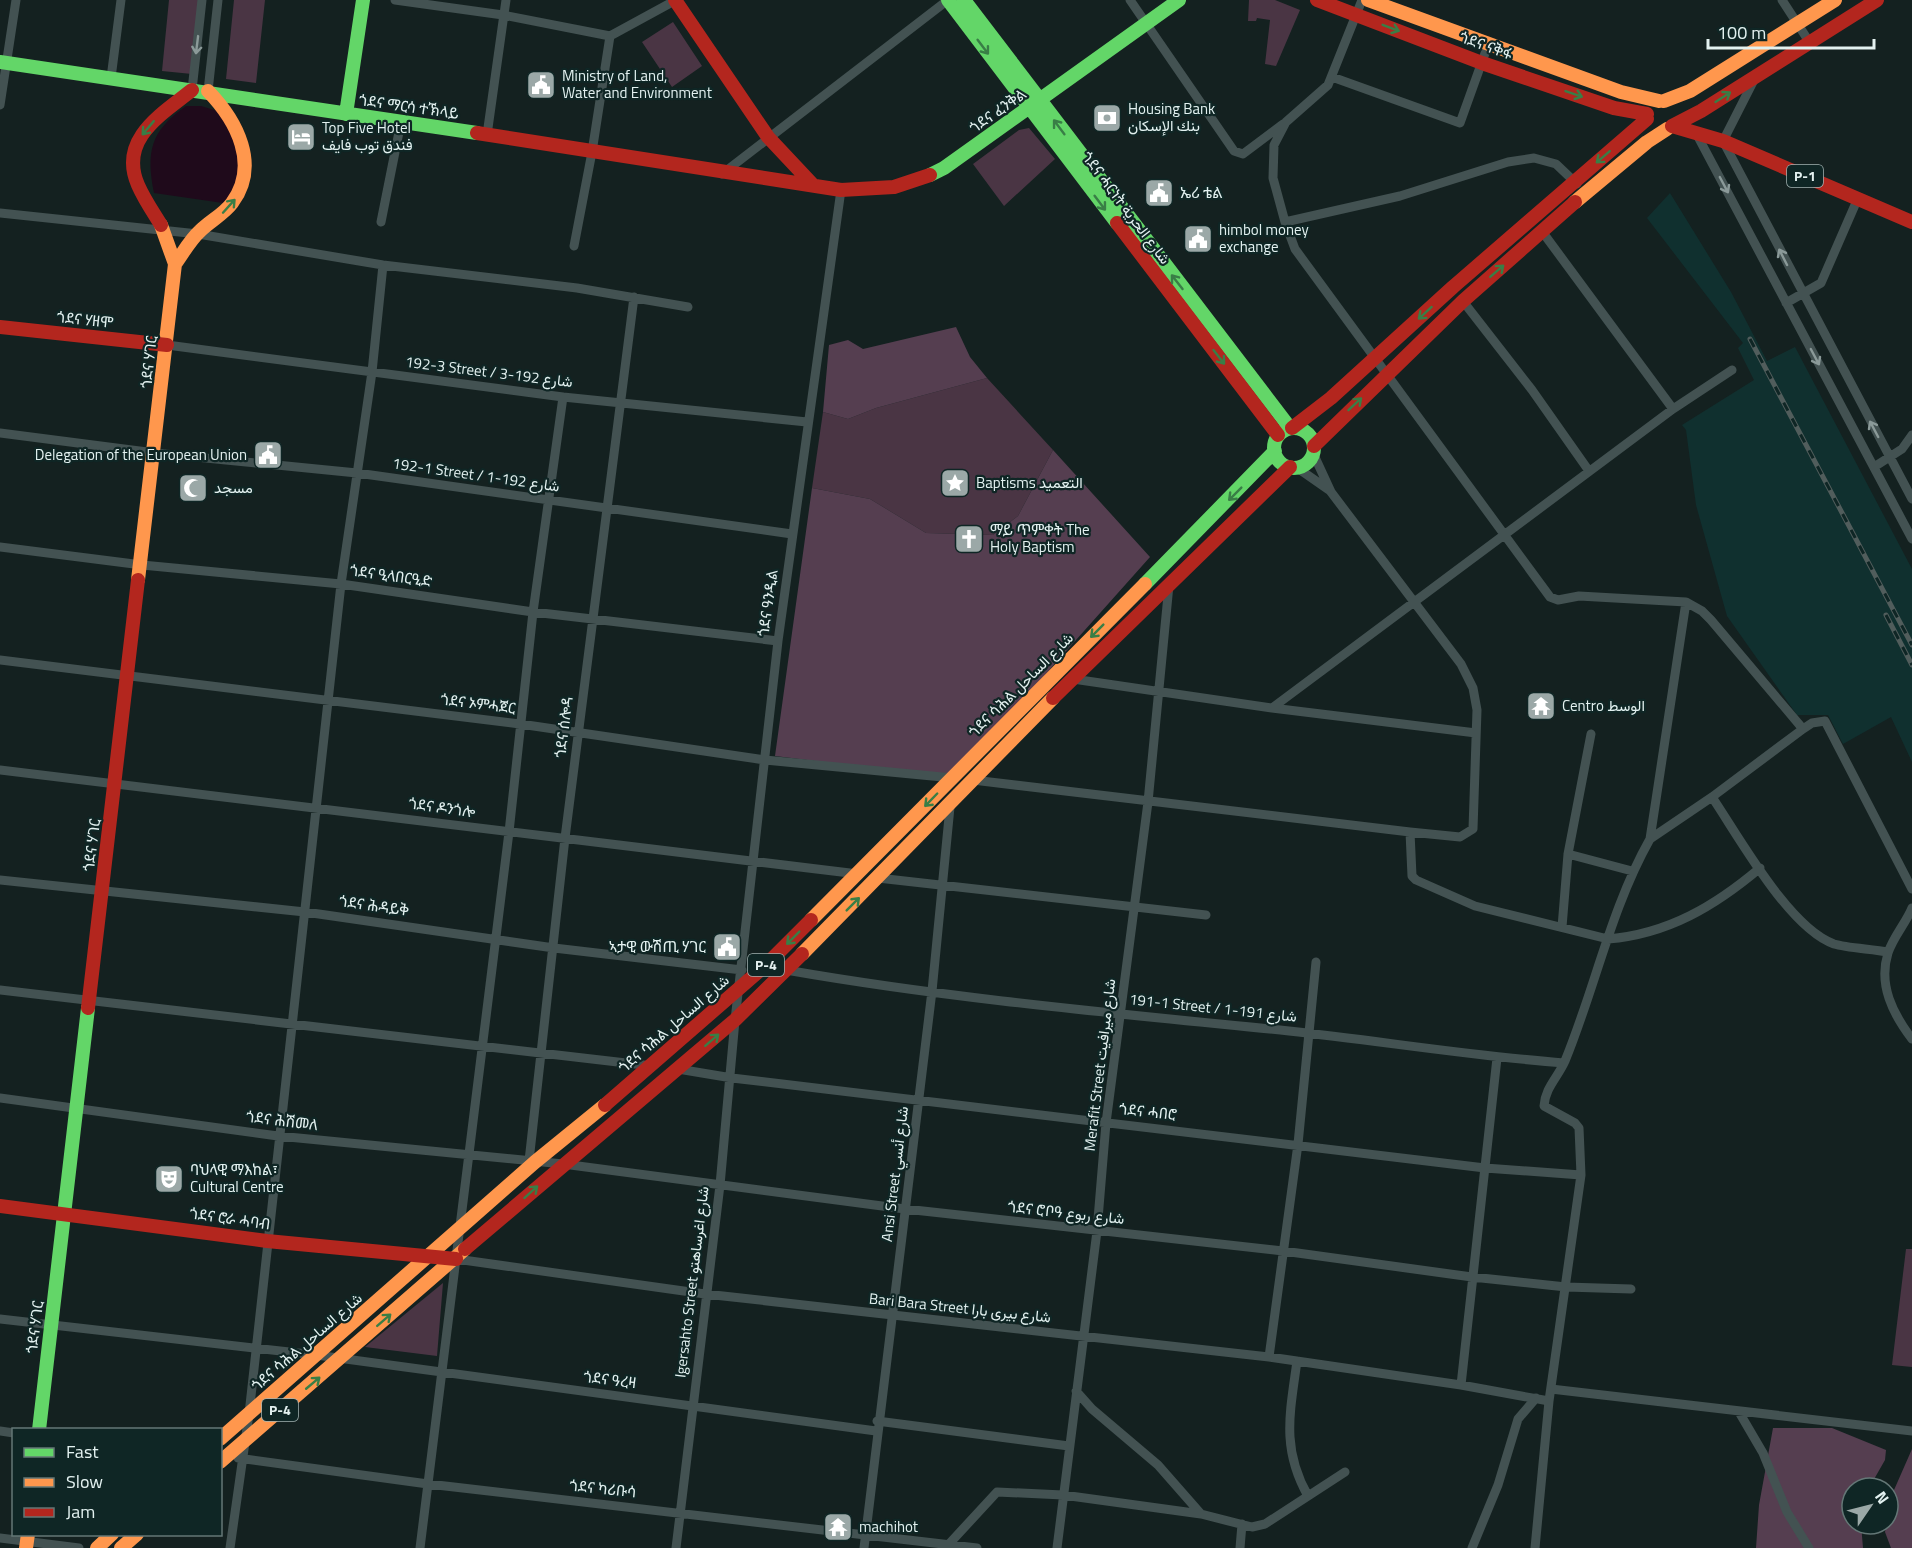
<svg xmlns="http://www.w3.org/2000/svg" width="1912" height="1548" viewBox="0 0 1912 1548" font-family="'Titillium Web',Vazirmatn,'Noto Sans Ethiopic',sans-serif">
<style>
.built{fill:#10302f}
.green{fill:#4a3544}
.forest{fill:#553e50}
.water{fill:#1f0a1b}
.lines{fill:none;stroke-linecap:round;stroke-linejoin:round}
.street{stroke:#435252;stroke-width:9}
.fast{stroke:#63d668;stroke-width:14}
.slow{stroke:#ff974d;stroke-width:14}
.jam{stroke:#b3261e;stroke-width:14}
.rail-casing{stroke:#515d5c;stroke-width:5}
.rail{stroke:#0f2625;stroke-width:3;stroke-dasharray:9;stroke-linecap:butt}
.oneway{stroke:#397e46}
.oneway2{stroke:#8b9a99}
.labels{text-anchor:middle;stroke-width:4.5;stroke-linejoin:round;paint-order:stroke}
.shield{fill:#0f2625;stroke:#a3b4b3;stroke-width:1.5}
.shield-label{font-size:14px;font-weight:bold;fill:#e3f1f0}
.street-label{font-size:15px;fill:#e3f1f0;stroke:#0f2625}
.poi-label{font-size:15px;fill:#e3f1f0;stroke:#0f2625;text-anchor:start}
</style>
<rect width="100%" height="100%" fill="#142120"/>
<path class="built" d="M1670,193L1731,292L1767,361L1795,347L1912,569V762L1891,717L1843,744L1828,715H1797L1727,616L1696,505L1686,430L1682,425L1754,380L1738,348L1743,343L1647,218Z"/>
<path class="green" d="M169,0H200L192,74L162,71Z
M234,0H265L256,83L226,79Z
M1249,0H1275L1300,10L1276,66L1265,64L1270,20L1257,18L1256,21H1248Z
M673,22L702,66L672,87L642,42Z
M1029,128L1055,159L1004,206L973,164L1019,130Z
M987,378L1053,450L1018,516L993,535L926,533L870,499L812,488L823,412L848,419L876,408Z
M1906,1249H1912V1367L1892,1365Z
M443,1283L437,1356L365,1347Z"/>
<path class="forest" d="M956,327L970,357L987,378L876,408L848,419L823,412L829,345L848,340L863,349Z
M1053,450L1150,557L953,778L775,756L812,488L870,499L926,533L993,535L1018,516Z
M1773,1428H1832L1886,1450L1885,1460L1869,1488H1852V1524H1861L1863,1548H1756L1759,1505Z
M1912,1449V1548H1891L1885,1532L1894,1490Z"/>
<path class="water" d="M186,106H201L221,112C238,145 253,172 223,203L154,193C146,152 150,131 186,106Z"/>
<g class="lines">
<path class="street" d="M395,0L503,15L610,36
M1130,0L1234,151L1243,154L1283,124
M1362,0L1328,85L1286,122L1274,145L1273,178L1285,222L1295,249L1550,597L1558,600L1579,596L1686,602L1650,839C1611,908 1595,988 1565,1061C1558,1077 1545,1088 1544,1106L1575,1123L1579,1128L1581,1175L1549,1401L1535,1548
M1782,0L1810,43
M610,36L676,0
M1332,77L1460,123L1488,45
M111,78L121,0
M1753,82L1723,141L1912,499
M192,90L202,0
M208,91L218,0
M0,105L16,0
M1696,133L1912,539
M487,135L506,0
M722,174L948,0
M0,213L198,234L383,265L577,288L688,307
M381,222L401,122
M1285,222L1400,196L1508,162L1534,158L1556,164L1577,184
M1541,230L1673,409
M574,246L592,152L610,36
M1462,300L1532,390L1589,471
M1786,303L1821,283L1858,198
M167,345L563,397L807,422
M0,433L155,453L357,473L792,534
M1296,467L1329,490
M1874,467L1902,449L1912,435
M0,547L142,565L341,584L533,612L778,641
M0,660L520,724L765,760L953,778
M1073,679L1272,708L1476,733
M1272,708L1673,409L1732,370
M1803,729L1812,723L1825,721L1912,889
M0,770L858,874
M973,780L1410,832L1460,837L1473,829L1477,710L1473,688L1461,664L1331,492L1313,453
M1712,797C1739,837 1789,928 1834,944C1847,948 1873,949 1888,952
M1410,832L1412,876L1416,880L1475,906L1608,939C1668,934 1715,906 1760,868
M1650,839L1712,797L1803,729L1711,620L1702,611L1686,602
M1568,854L1632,871
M878,878L1206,915
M0,880L305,912L554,948L742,970
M1912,908C1906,923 1893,937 1888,953C1878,985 1893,1014 1912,1039
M1562,927L1568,854L1591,734
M786,970C952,999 1122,1014 1289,1031C1381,1041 1472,1056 1564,1063
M0,990L652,1066
M678,1069L732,1078L1485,1168L1581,1175
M0,1098L278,1136L563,1164L905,1209L1283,1251L1472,1277L1566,1287L1631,1289
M529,1161L565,838L634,297
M456,1259L705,1294L1269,1357L1461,1385L1549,1401
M0,1319L316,1355L876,1431
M1269,1357L1298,1144L1316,962
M1297,1361C1290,1413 1281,1448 1308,1496
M1461,1385L1497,1058
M1551,1389L1912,1431
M1739,1412L1763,1453L1787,1512L1809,1548
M877,1421L1069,1446
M0,1431L14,1433
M238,1458L428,1484L977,1548
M1201,1514L1252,1527L1265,1524L1345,1472
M0,1538L79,1548
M949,1544L997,1492L1063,1495L1201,1514L1158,1465L1092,1409L1076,1391
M230,1548L249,1414L341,584L372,372L383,265
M420,1548L509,832L533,612L563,397
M676,1548L720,1185L735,1020L778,641L841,190
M864,1548L932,991L950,807
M1057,1548L1097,1231L1106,1123L1148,802L1169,585
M1240,1548L1242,1524
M1472,1548L1498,1485L1518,1419L1536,1398"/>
<path class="fast" d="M948,0L1117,223
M964,0L1290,428
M0,62L477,133
M346,114L363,0
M930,175L944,168L1179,0
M1274 448a20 20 0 1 1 40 0a20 20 0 1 1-40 0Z
M1145,584L1275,451
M39,1430L88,1008"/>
<path class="slow" d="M1368,0L1621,92L1659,101
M1664,101L1690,91L1835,0
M1575,202L1647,142L1667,129
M175,264C183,253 190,240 200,231C210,221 224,214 232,203C260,165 237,121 208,91
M138,580L175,264L161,225
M811,920L1145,584
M802,954L1053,698
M220,1439L535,1162L605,1105
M220,1462L465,1249
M26,1548L28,1534
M97,1548L112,1534
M121,1548L137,1534"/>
<path class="jam" d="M675,0L768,137L814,186
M1317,0L1482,63L1614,108L1647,114
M1672,126L1723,141L1912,222
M1672,126L1701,111L1877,0
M477,133L841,190L894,187L930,175
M1117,223L1278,435
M161,225C153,212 144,199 138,185C118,139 162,114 192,90
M0,327L167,345
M1292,428L1331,398L1453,287L1647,119
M1314,446L1463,301L1575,202
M1053,698L1290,467
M88,1008L138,580
M605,1105L766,965L811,920
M0,1206L267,1241L456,1259
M465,1249L735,1020L802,954"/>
<g class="rail-casing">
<path id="rail" d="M1750,339L1912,645
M1886,615L1912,665"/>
</g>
<use href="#rail" class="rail"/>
</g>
<defs><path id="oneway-shaft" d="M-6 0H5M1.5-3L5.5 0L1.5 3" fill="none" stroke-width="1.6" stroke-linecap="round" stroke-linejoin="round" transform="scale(1.5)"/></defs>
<g class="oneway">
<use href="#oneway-shaft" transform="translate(1391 28) rotate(21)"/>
<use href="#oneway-shaft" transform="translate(983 47) rotate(53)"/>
<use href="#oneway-shaft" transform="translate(1574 94) rotate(19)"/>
<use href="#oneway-shaft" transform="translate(1723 97) rotate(-33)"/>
<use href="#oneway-shaft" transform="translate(1059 127) rotate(-127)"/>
<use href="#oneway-shaft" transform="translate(148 128) rotate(130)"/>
<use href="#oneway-shaft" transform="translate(1603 157) rotate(139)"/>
<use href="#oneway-shaft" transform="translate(1100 203) rotate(53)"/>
<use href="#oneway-shaft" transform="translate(229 206) rotate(-48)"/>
<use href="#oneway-shaft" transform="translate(1497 271) rotate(-41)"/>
<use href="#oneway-shaft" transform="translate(1177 282) rotate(-128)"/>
<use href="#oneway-shaft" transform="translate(1425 313) rotate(138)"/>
<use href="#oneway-shaft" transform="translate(1219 357) rotate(52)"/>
<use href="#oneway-shaft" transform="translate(1355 404) rotate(-43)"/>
<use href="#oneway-shaft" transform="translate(1235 494) rotate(135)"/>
<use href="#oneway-shaft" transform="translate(1097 631) rotate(135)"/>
<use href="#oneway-shaft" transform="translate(931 800) rotate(134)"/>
<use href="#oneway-shaft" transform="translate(853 904) rotate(-45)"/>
<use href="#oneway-shaft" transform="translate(793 938) rotate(135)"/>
<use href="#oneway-shaft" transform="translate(712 1040) rotate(-41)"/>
<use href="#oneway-shaft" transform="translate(531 1192) rotate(-42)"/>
<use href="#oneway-shaft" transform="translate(384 1320) rotate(-41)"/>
<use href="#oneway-shaft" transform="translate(313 1383) rotate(-40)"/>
</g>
<g class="oneway2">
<use href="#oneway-shaft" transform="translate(197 45) rotate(97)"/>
<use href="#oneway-shaft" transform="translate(1724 185) rotate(62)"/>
<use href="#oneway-shaft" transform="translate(1783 257) rotate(-117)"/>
<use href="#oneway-shaft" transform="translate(1815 357) rotate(62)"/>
<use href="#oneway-shaft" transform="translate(1874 429) rotate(-118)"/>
</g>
<defs>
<g id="civic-square" transform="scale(1.5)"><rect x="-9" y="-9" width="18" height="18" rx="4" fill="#9ba8a7" stroke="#0f2625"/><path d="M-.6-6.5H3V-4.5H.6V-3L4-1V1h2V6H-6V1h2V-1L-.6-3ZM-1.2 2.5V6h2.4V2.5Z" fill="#fff"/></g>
<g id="bank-square" transform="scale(1.5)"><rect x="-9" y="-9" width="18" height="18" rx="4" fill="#9ba8a7" stroke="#0f2625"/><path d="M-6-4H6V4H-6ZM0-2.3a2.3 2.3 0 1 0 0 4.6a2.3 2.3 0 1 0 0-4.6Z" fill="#fff"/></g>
<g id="hotel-square" transform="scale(1.5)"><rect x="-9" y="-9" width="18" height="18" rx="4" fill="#9ba8a7" stroke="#0f2625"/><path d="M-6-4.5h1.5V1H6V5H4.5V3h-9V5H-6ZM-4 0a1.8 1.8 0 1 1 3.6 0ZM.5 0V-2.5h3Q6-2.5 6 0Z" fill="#fff"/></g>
<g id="sight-square" transform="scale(1.5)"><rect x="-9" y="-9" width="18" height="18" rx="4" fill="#9ba8a7" stroke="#0f2625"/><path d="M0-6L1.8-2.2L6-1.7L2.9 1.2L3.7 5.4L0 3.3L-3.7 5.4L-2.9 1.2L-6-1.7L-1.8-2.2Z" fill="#fff"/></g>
<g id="mosque-square" transform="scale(1.5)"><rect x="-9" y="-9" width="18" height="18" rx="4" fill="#9ba8a7" stroke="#0f2625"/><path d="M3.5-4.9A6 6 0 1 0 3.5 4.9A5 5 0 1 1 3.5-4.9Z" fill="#fff"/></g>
<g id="church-square" transform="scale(1.5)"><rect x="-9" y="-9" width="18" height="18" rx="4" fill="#9ba8a7" stroke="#0f2625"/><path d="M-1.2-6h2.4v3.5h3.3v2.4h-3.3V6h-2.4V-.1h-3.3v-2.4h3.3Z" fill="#fff"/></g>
<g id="temple-square" transform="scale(1.5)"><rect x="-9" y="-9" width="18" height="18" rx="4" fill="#9ba8a7" stroke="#0f2625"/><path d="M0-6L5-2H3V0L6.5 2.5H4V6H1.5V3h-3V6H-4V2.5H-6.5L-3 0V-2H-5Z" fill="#fff"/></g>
<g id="theatre-square" transform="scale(1.5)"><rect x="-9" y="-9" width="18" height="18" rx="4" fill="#9ba8a7" stroke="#0f2625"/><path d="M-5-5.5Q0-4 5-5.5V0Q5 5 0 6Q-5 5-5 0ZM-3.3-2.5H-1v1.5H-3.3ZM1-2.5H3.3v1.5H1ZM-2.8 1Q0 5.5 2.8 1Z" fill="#fff"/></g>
</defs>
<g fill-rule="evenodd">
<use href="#civic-square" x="541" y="85"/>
<use href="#bank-square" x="1107" y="118"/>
<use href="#hotel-square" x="301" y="137"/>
<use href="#civic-square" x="1159" y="193"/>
<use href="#civic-square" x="1198" y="239"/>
<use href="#civic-square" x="268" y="455"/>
<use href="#sight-square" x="955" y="483"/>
<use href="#mosque-square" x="193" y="488"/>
<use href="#church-square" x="969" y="539"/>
<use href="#temple-square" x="1541" y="706"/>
<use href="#civic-square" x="727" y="947"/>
<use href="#theatre-square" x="169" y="1179"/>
<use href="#temple-square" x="838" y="1527"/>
</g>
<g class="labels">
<g class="shield">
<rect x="1787" y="165" width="36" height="22" rx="4.5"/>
<rect x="748" y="954" width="36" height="22" rx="4.5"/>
<rect x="262" y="1399" width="36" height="22" rx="4.5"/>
</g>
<g class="shield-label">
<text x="1805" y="181">P-1</text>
<text x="766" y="970">P-4</text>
<text x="280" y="1415">P-4</text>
</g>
<g class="street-label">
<text transform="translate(1486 46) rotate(20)" y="5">ጎደና ናቅፋ</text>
<text transform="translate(409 107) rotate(8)" y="5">ጎደና ማርሳ ተኽላይ</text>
<text transform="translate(998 111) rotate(-35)" y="5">ጎደና ፈንቅል</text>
<text transform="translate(1126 208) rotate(53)" y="5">ጎደና ሓርነት شارع الحرية</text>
<text transform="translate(85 320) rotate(6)" y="5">ጎደና ሃዘሞ</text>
<text transform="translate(149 362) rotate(-84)" y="5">ጎደና ሃገር</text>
<text transform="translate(489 372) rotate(7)" y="5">192-3 Street / شارع 192-3</text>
<text transform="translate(476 475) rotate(8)" y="5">192-1 Street / شارع 192-1</text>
<text transform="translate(391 576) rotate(8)" y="5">ጎደና ዒላበርዒድ</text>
<text transform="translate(768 603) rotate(-82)" y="5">ጎደና ዓንዲል</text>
<text transform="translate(1021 685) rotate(-45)" y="5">ጎደና ሳሕል شارع الساحل</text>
<text transform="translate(478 704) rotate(7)" y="5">ጎደና ኦምሓጀር</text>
<text transform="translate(564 727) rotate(-83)" y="5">ጎደና ሰሎዳ</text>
<text transform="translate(442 808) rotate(8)" y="5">ጎደና ዶንጎሎ</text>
<text transform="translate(92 845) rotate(-83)" y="5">ጎደና ሃገር</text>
<text transform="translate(374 906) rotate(8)" y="5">ጎደና ሕዳይቅ</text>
<text transform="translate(1213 1008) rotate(6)" y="5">191-1 Street / شارع 191-1</text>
<text transform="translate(674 1024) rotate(-41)" y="5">ጎደና ሳሕል شارع الساحل</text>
<text transform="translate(1100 1065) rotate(-83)" y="5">Merafit Street شارع ميرافيت</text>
<text transform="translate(1148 1112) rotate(6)" y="5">ጎደና ሓበሮ</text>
<text transform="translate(282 1121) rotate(7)" y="5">ጎደና ሕሽመለ</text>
<text transform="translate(895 1174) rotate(-83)" y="5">Ansi Street شارع أنسي</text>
<text transform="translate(1066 1213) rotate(6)" y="5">ጎደና ሮቦዓ شارع ربوع</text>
<text transform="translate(230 1219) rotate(8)" y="5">ጎደና ሮራ ሓባብ</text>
<text transform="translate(692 1282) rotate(-83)" y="5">Igersahto Street شارع اغرساهتو</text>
<text transform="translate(960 1308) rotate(6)" y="5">Bari Bara Street شارع بيرى بارا</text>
<text transform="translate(35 1327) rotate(-83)" y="5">ጎደና ሃገር</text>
<text transform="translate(307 1342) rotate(-41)" y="5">ጎደና ሳሕል شارع الساحل</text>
<text transform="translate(610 1380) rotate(7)" y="5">ጎደና ዓረዛ</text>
<text transform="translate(603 1489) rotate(6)" y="5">ጎደና ካሪቡሳ</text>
</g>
<g class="poi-label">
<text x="562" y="81">Ministry of Land,<tspan x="562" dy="17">Water and Environment</tspan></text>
<text x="1128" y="114">Housing Bank<tspan x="1128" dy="17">بنك الإسكان</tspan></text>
<text x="322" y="133">Top Five Hotel<tspan x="322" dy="17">فندق توب فايف</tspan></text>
<text x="1180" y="198">ኤሪ ቴል</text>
<text x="1219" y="235">himbol money<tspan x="1219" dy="17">exchange</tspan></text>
<text x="247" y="460" text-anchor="end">Delegation of the European Union</text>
<text x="976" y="488">Baptisms التعميد</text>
<text x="214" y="493">مسجد</text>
<text x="990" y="535">ማይ ጥምቀት The<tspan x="990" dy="17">Holy Baptism</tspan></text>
<text x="1562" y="711">Centro الوسط</text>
<text x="706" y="952" text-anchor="end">ኣታዊ ውሽጢ ሃገር</text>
<text x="190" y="1175">ባህላዊ ማእከል፣<tspan x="190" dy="17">Cultural Centre</tspan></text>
<text x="859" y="1532">machihot</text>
</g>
</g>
<rect x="12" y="1428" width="210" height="108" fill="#0f2625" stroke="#647776" stroke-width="1.5"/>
<rect x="24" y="1448" width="30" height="9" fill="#63d668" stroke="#647776" stroke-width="1.5"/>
<text x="66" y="1458" font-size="18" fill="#e3f1f0">Fast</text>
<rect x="24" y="1478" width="30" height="9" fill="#ff974d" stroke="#647776" stroke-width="1.5"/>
<text x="66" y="1488" font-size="18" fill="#e3f1f0">Slow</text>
<rect x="24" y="1508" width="30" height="9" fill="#b3261e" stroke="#647776" stroke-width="1.5"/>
<text x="66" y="1518" font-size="18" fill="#e3f1f0">Jam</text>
<g transform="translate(1870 1506) rotate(55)"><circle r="28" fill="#0f2625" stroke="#647776" stroke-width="1.5"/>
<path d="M0-4.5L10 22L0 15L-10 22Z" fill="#9ba8a7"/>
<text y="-9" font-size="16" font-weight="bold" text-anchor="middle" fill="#e3f1f0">N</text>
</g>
<path d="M1708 39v9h166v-9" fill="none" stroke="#e3f1f0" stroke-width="3"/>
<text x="1717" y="39" font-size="18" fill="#e3f1f0" stroke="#0f2625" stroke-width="4.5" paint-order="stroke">100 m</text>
</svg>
